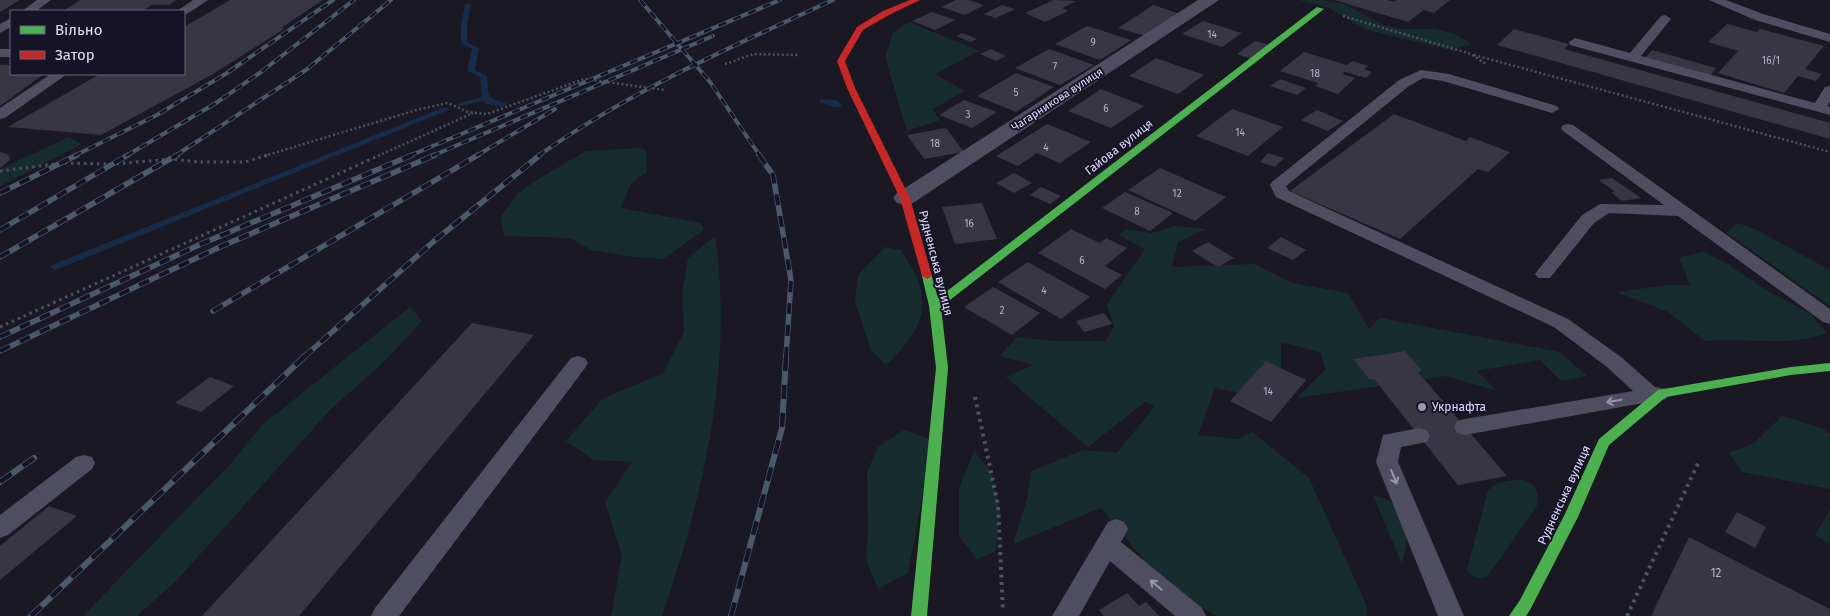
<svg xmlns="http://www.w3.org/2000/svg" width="1830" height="616" viewBox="0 0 1830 616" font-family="'Fira Sans',sans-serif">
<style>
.green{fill:#172d2d}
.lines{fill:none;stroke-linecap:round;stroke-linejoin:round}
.stream{fill:#182b47;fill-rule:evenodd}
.building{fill:#393643}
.path-far2{stroke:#49545e;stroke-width:2.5;stroke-dasharray:2 2.5;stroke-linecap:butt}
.path-far1{stroke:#49545e;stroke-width:3;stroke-dasharray:2.5 4;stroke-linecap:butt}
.path{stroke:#49545e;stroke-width:4;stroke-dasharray:3 4.5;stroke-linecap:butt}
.lane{fill:#4f4e61;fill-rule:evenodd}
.street{fill:#4f4e61;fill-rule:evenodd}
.fast{fill:#4caf50;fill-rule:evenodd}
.jam{fill:#c62828;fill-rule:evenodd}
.rail-far2-casing{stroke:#4a5a68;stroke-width:4}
.rail-far1-casing{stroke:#4a5a68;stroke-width:5.5}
.rail-casing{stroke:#4a5a68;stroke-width:6}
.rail-far2{stroke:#161327;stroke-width:2.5;stroke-dasharray:8;stroke-linecap:butt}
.rail-far1{stroke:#161327;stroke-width:4;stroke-dasharray:11;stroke-linecap:butt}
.rail{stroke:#161327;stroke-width:4.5;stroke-dasharray:14;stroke-linecap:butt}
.oneway{stroke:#9896ae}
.poi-dot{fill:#9b98af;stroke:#161327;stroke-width:2}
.labels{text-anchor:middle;stroke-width:4;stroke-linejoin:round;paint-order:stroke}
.number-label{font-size:10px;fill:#b6b3cd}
.far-street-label{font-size:11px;fill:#e0ddfb;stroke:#161327}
.street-label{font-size:12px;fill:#e0ddfb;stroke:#161327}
.poi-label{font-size:12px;fill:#e0ddfb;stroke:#161327;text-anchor:start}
.near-number-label{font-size:12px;fill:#b6b3cd}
</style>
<rect width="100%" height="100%" fill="#1a1822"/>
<path class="green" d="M1299,0H1320L1344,4L1382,24L1398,29H1435L1455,34L1472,44L1452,50L1367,30L1327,7Z
M909,22L979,51L935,74L965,91L933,109L940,120L907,131L885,57L893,33Z
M69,137L82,144L0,186V169Z
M639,148L646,150L647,172L631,183L621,208L701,223L704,230L663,259L634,257L591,250L570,238L504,236L501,216L517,194L535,181L586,151Z
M1738,223L1757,230L1830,270V306L1726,232Z
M1175,226L1206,229L1178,242L1172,267L1254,264L1292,283L1348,293L1369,329L1380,318L1560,352L1587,376L1561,381L1540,360L1477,371L1497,391L1446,376L1425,379L1418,372L1421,371L1401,351L1354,359L1369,379H1374L1380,386L1297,398L1326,369L1320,352L1281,342V374L1261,398L1215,388L1198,435L1239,439L1252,432L1309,478L1366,604L1367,616H1217L1166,587L1101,508L1013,544L1027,499L1031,471L1083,450L1117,453L1155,406L1145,402L1088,447L1006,377L1034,365L999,356L1017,337L1052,341H1105L1114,327L1107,304L1145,249L1118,235L1126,229L1152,233Z
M715,236C734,366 704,493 662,616H611L622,556L605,502L632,462L594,460L566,441L602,399L663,373L684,332L682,293L688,258Z
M885,247L900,250C936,298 927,326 886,365L871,350L855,302L858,275Z
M1704,252L1726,263L1769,292L1810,313L1827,333C1788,348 1746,337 1705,341L1668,312L1617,292L1668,285H1690L1679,257Z
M410,307L422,321L385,361L331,409L178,579L137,616H83L234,460L262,425Z
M1782,416L1821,428L1830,434V489L1742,472L1729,453L1754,443Z
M904,430L933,440L908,573L878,589L866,559L868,529L867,472L878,447Z
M974,451L990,470L1000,511L995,552L977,559L959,536V489Z
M1521,479L1535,486L1538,496L1537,506L1487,577C1478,579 1473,578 1467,570L1488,490L1497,483Z
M1373,495L1389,500L1410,523L1402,564Z
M1830,510V544L1815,535Z"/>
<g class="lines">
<path class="stream" d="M468,3L471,5L467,25V42L479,48L475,70L487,76C489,96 485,98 506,103V107L487,104L484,101L460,106L456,104L482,97L480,77L467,71L472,49L461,43V25L465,5Z
M820,99L836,100L842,105L841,107C835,108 826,104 820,103Z
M442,108H448L449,110L58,269L55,270L50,267L52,265Z"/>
</g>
<path class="building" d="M0,0H20L0,12Z
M80,0H176L169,5H151L143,11H63Z
M230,0H323L281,28L284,29L213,74L101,135L8,127L100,74H184V27Z
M956,0H968L984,5L965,15L941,7Z
M1054,0L1077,1L1062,8L1068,11L1045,22L1025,13Z
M1334,0H1386L1394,2L1397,0H1450L1434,13L1424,10L1408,22Z
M1002,5L1015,9L996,18L984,14Z
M1153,5L1180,14L1145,36L1118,28L1136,16L1154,22L1137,16Z
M932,12L955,20L935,30L912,21Z
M1203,21L1242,33L1222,47L1182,34Z
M1727,24L1757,32L1760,29L1824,46L1805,69L1822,74L1816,81L1798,76L1784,93L1718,73L1738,51L1708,42Z
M1087,26L1131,40L1100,60L1055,44Z
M1514,29L1569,44L1564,49L1830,123V139L1497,45Z
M962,33L977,39L971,42L956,36Z
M1255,41L1270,45L1251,59L1237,54Z
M991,49L1006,56L996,61L980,54Z
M1049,49L1094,65L1060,85L1015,68Z
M1652,50L1716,68L1710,76L1645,58Z
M1304,52L1347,65L1352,61L1368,66L1364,69L1372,72L1366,78L1345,72L1342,74L1355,78L1338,94L1315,86L1318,83L1280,71Z
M1156,58L1204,75L1178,94L1129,76Z
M0,65H11V74H44L0,106Z
M1016,73L1054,87L1016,112L977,96Z
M1280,79L1306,88L1297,95L1270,86Z
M1101,89L1144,106L1111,128L1068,111Z
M964,100L997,112L972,128L939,115Z
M1232,109L1283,127L1248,156L1196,136Z
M1317,110L1343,121L1328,131L1301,120Z
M1394,114L1466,141L1470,137L1510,152L1488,172L1478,169L1400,239L1290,191Z
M1047,124L1091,142L1060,163L1037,153L1018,166L996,156Z
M946,128L964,152L924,159L907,135Z
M0,152L9,155L10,160L0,168Z
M1268,153L1284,158L1275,167L1260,162Z
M1160,168L1226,197L1195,221L1128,190Z
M1014,173L1032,183L1014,193L996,183Z
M1612,178L1641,198L1622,201L1611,192H1615L1599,180Z
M1041,187L1061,196L1050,204L1030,195Z
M1125,192L1173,213L1150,231L1102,208Z
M982,203L997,239L955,244L942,207Z
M1071,229L1100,243L1106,238L1127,248L1105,266L1122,275L1105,289L1038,253Z
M1281,237L1306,250L1293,260L1267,248Z
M1208,242L1234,258L1218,267L1192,251Z
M1028,262L1090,297L1061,319L998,282Z
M993,287L1040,313L1012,335L964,307Z
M1104,313L1112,324L1084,332L1076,321Z
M472,323L534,335L299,616H202Z
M1405,351L1422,371L1418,372L1507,476L1458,485L1374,379H1369L1353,359Z
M1266,361L1306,380L1271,422L1230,401Z
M210,377L234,386L201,412L175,403Z
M49,506L77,516L0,580V546Z
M1737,512L1766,527L1755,548L1725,532Z
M1689,537L1830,609V616H1651Z
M1127,593L1139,606L1146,602L1159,616H1104L1099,610Z"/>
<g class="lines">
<path class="path-far2" d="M1343,16L1471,54L1486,64
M1474,55L1830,152
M725,64L754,54L798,55
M264,156L420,109L448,103L468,112L487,114L584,79L665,90
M378,156L473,113"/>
<path class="path-far1" d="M0,171L63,163L114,164L171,159L198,162H245L268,155
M0,327L380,155"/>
<path class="path" d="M975,397L998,505L1003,611
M1627,616L1699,461"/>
<path class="lane" d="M37,0H51L36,11H22Z
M193,0H208L187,14L177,11Z
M1709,0H1726L1763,14L1830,34V42L1755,20Z
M1665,15L1671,19L1641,56L1815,103L1825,87L1830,86V102L1827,106L1830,107V115L1570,45L1569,42L1575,38L1630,53L1661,16Z
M11,18V27L0,33V24Z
M0,49H11V57H0Z
M1421,70L1449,74L1557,106L1559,109L1552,113L1443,81L1423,78L1409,86L1286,186L1289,191L1568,319L1621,357L1655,387L1666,389L1669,394L1666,399L1465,435L1457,433L1454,427L1457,421L1465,419L1633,391L1607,367L1554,327L1276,197L1270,185L1272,182L1399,80Z
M51,74H67L5,118L0,119V108Z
M1568,124L1573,125L1830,309V324L1823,322L1678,216L1609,213L1594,223L1550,278H1538L1535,274L1538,270L1582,215L1600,204L1664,205L1563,131L1561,128L1563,125Z
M578,356L585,358L588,363L585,368L399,616H371L375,608L571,358Z
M1419,428L1427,430L1430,436L1427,442L1401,447L1398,462L1464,616H1438L1376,462L1383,435Z
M84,455L92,457L95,463L92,469L8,535L0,538V515L76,457Z
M1116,519L1124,522L1128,529L1121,542L1202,608L1206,616H1175L1110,561L1079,616H1052L1108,522Z"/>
<path class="street" d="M1198,0H1219L913,203L905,205L897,203L893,198L897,193Z"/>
<path class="fast" d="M1317,7L1324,9L941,307L948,368L927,616H911L936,368L929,306L922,276L927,273L931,274L938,298Z
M1830,363V371L1791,375L1666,397L1609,445L1578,517L1530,610L1526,616H1509L1520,600L1564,516L1599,439L1658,390L1791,367Z"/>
<path class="jam" d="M910,0H920L889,15L863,30L845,61L855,88L910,198L932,276L927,279L922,276L900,198L847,88L837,61L857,27L883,11Z"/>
<g class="rail-far2-casing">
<path id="rail-far2" d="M640,0L710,82L760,156
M74,156L157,115L227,73L333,0
M126,156L216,103L261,72L354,0
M175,156L306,70L391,0
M409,156L780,0
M432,156L713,36
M476,156L555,109
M538,156C630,91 731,47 833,0"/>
</g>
<g class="rail-far1-casing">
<path id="rail-far1" d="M759,155L773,175L791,280L786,357
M0,193L77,155
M0,230L128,155
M0,257L177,155
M213,311L478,155
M0,337L201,244L412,155
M0,351L222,246L435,155
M304,357L433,242L540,155"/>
</g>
<g class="rail-casing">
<path id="rail" d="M0,482L34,458
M31,616L305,356
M731,616L782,428L786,356"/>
</g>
<use href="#rail-far2" class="rail-far2"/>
<use href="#rail-far1" class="rail-far1"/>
<use href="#rail" class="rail"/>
</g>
<defs><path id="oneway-shaft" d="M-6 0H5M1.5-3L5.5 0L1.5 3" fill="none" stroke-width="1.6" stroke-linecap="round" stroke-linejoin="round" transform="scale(1.25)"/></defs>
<g class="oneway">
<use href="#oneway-shaft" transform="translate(1614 401) rotate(170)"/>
<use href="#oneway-shaft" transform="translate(1394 477) rotate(68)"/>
<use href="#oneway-shaft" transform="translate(1156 585) rotate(-140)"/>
</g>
<circle class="poi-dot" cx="1422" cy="407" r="5"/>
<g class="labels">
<g class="number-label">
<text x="1212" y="38">14</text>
<text x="1093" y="46">9</text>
<text x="1771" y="64">16/1</text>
<text x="1055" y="70">7</text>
<text x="1315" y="77">18</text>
<text x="1016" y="96">5</text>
<text x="1106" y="112">6</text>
<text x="968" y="118">3</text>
<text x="1240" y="136">14</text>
<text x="935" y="147">18</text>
<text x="1046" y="151">4</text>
<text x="1177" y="197">12</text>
<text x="1137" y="215">8</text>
<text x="969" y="227">16</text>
<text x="1082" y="264">6</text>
<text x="1044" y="294">4</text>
<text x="1002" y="314">2</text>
<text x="1268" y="395">14</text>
</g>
<g class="far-street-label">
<text transform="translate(1057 99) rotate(-33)" y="4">Чагарникова вулиця</text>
</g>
<g class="street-label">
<text transform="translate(1119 147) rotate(-38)" y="4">Гайова вулиця</text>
<text transform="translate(936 263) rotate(76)" y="4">Рудненська вулиця</text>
<text transform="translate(1564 495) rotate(-65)" y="4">Рудненська вулиця</text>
</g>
<g class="poi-label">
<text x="1432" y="411">Укрнафта</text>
</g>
<g class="near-number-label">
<text x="1716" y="577">12</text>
</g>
</g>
<rect x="10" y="10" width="175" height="65" fill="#161327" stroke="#67647c"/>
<rect x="20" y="26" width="25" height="8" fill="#4caf50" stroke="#67647c"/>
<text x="55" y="35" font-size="15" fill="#e0ddfb">Вільно</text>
<rect x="20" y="51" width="25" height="8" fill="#c62828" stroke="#67647c"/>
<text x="55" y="60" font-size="15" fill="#e0ddfb">Затор</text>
</svg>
